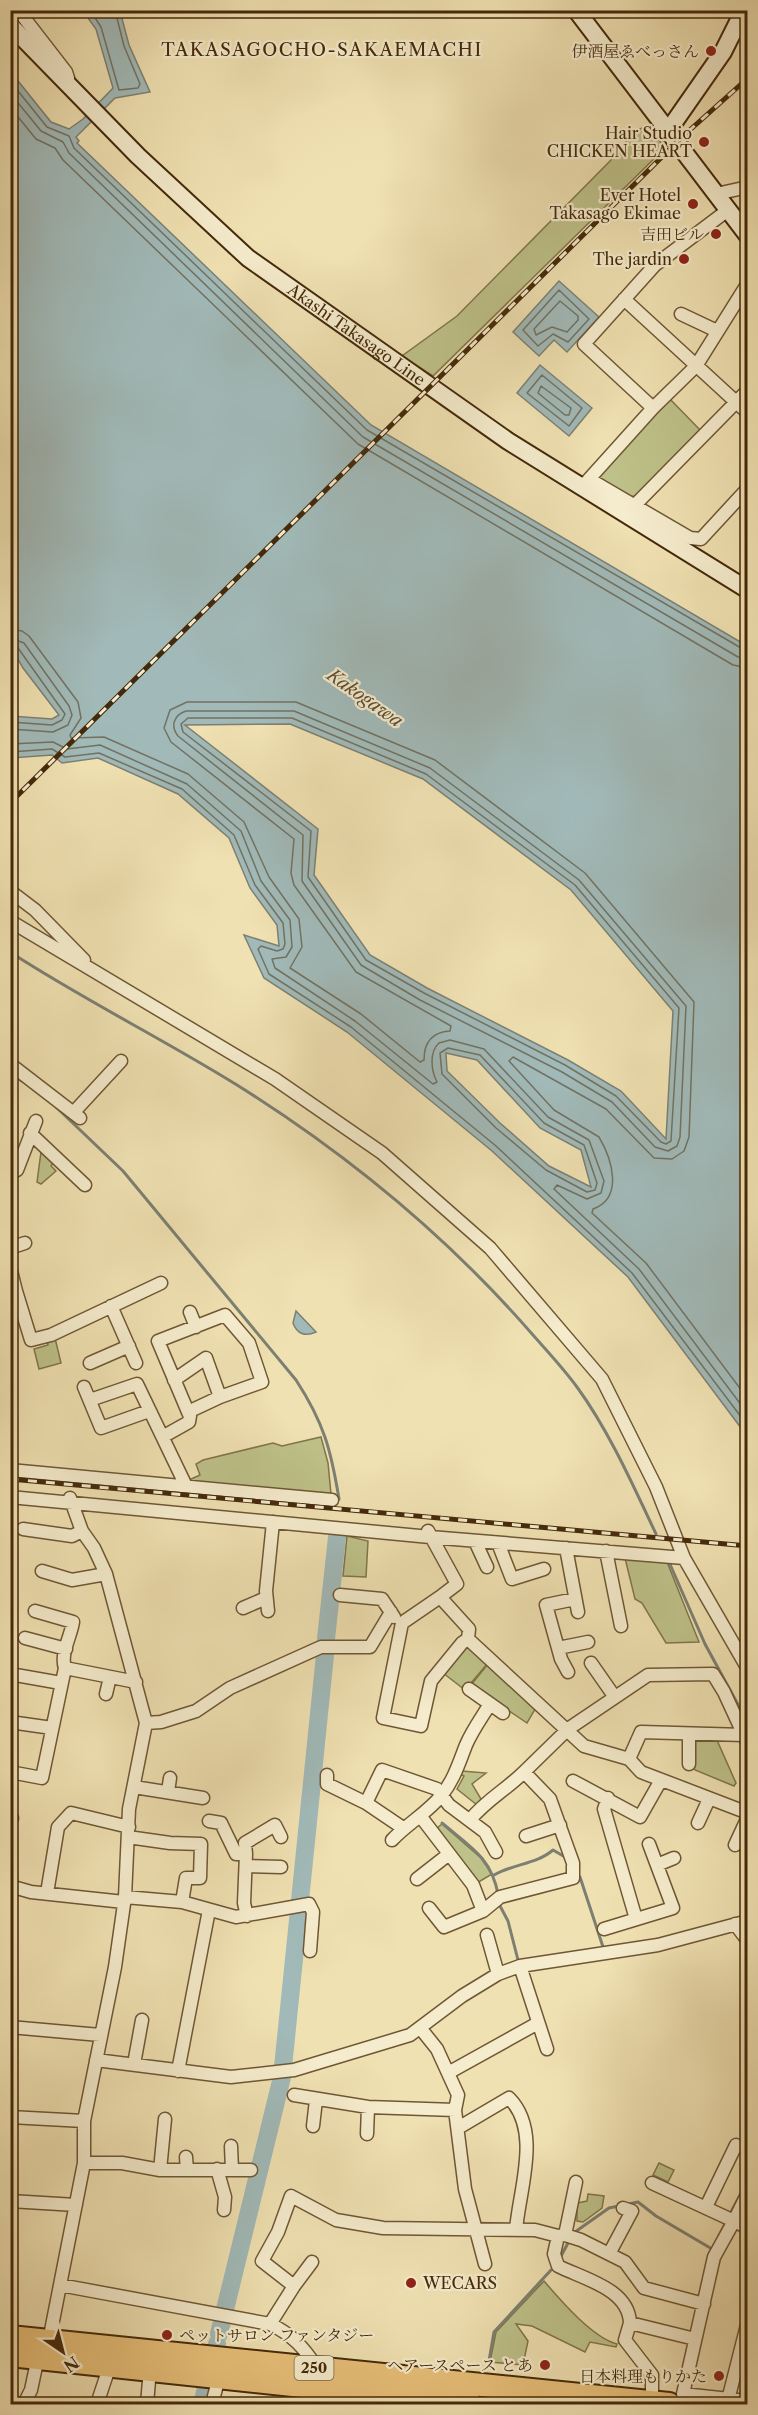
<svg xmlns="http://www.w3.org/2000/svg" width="758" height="2415" viewBox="0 0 758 2415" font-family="'Libre Caslon Text','Noto Serif JP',serif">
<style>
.green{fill:#bec189;stroke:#81754a;stroke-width:1.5}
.water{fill:#a1bab9;stroke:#7c8073;stroke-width:1.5;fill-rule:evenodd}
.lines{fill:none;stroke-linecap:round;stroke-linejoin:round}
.shore{stroke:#727262;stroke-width:1.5}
.stream{stroke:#7c8073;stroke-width:3}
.river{stroke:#a1bab9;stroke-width:18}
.street-casing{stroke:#6f5734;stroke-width:15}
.secondary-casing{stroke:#44290a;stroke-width:20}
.highway-casing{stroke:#44290a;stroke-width:26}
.street{stroke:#f5eccd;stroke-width:12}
.secondary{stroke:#f5eccd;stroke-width:16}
.highway{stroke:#e8c079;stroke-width:22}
.rail-casing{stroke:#44290a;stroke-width:5}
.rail{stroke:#f5eccd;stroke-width:3;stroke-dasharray:9;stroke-linecap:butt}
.poi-dot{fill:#8f2418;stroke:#f5eccd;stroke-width:2}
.labels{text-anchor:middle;stroke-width:4.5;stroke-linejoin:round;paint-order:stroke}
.shield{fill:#f5eccd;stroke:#796444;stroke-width:1.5}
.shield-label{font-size:15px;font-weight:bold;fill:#44290a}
.poi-label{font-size:16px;fill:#44290a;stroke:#f5eccd;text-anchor:end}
.street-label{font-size:16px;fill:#44290a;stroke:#f5eccd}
.neighbourhood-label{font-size:18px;letter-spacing:1.5px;fill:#44290a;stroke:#f5eccd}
.water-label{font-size:18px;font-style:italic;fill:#5b4d36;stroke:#f5eccd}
</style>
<rect width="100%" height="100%" fill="#f0e1b2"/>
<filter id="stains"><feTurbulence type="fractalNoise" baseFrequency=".00333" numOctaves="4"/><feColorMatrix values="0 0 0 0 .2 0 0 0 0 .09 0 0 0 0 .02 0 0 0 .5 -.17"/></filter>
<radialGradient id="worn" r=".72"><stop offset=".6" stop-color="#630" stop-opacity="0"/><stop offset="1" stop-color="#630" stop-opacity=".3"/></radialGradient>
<path class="green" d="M648,125L665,148L433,376L402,356L457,316L610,161L634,132Z
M668,397L701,431L635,496L629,497L596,479Z
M41,1152L53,1163L51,1166L56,1171L41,1184L37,1182Z
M55,1338L61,1363L39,1369L34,1349L48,1345L47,1340Z
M321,1437L328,1463L331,1494L193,1483L189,1480L200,1475L196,1464L203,1460L273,1443L282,1446Z
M347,1536L368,1541L366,1577L343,1576Z
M625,1558L667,1562L699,1642L666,1643L642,1603L635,1599Z
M465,1646H470L488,1663L465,1690L443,1673Z
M488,1664L537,1706L527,1723L471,1685Z
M699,1737L716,1738L736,1783L734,1786L695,1770L692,1765L693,1742Z
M462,1771L486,1773L472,1784L481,1799L477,1805L457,1789L464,1776L460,1774Z
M442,1824L481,1858L492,1874L477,1883L436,1829Z
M659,2163L674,2170L668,2182L653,2175Z
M588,2194L604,2196L602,2208L583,2222L577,2221V2203L587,2201Z
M544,2281C561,2301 593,2338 617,2344L616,2347L590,2342L585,2352L532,2326L516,2324L528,2341L523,2365L490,2362L496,2332Z"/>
<path class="water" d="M83,11H120L129,45L150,92L115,98L76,137L79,141L77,143L371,425L744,644L747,650V1436L628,1277L492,1151L347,1032L264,978L244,935L279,946L277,925L250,888L229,838L178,794L98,758L62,763L52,755L11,758V716L52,719L59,715L23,668L11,647L10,71L51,122L69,129L83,119L113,88L96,29ZM290,724L423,779L571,890L673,1011L666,1139L621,1091L568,1060L427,988L370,955L314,875L318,829L185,725ZM446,1053L477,1060L540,1128L581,1150L591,1187L549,1166L500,1123L447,1071Z
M559,281L599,317L567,352L554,340L539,356L513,332Z
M540,365L592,408L569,436L517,393Z
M296,1311L316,1332C305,1337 297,1334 293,1323Z"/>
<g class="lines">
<path class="shore" d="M90,10L101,27L119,90L138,88L140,84L124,46L115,10
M10,81L47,127L69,136L74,148L367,430L748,652
M10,93L41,131L63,142L69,153L363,437L738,657L748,659
M10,107L36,139L55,148L63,160L358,444L733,665L748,668
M559,290L589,319L568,342L553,334L538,346L523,330Z
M560,301L578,316V320L567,332L552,327L536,335L534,329Z
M542,375L582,408L569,426L527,393Z
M541,386L571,408L569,415H565L538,393Z
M10,629L22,631L29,636L78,702L81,718L70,735L71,738L104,737L188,774L244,822L269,877L299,919L302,947L290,968L361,1014L420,1062L424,1060C424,1042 432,1032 450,1031L451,1026L356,972L294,885L291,873L294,839L171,742L164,728L170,710L187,702H296L435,760L585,873L694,1002L689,1137L684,1151L672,1159L654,1158L606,1109L513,1057L509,1061L554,1110L599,1137C612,1159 624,1198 593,1209L592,1213L646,1263L748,1399
M10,638L24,643L69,706L72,715L68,725L53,732L10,729
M10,645L18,648L65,714L62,720L52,725L10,722
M186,711H294L430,768L579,880L686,1006L680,1137L677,1146L668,1151L655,1147L612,1102L562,1072L420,1000L361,965L302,881L303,835L178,736C170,726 174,715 186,711Z
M188,718H292L426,774L575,885L679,1008L671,1141L666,1144L661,1142L616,1096L565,1065L424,993L366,960L308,877L311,831L183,732L181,724Z
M10,744L53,742L67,749L100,745L187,784L241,831L261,881L290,920L292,947L286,957L272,959L275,968L355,1021L433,1084L437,1082C431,1070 429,1052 439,1043L450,1040L484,1049L548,1117L589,1140L604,1181L601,1193L587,1199L557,1185L554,1189L639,1269L748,1414
M10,752L52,749L65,757L99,753L182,789L234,835L255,885L283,923L285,944L283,949L277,951L261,946L258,949L269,974L351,1027L496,1146L632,1273L748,1426
M448,1048L480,1055L544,1123L584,1145L597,1183L595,1190L587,1192L546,1170L496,1128L442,1074L440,1053Z"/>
<path class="stream" d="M10,952C84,1000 163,1039 237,1085C347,1154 448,1237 533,1335C548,1352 564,1369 577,1387C609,1431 633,1485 656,1534
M10,1073L22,1081
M56,1107L123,1171L296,1380C324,1423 331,1450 339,1499
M669,1562L705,1644L748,1723
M442,1823C469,1846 491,1857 498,1894
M494,1875C513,1864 537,1864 553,1850L565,1857
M580,1877L604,1950
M499,1904L508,1921L518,1960
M730,2214L748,2180
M575,2232L609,2208L638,2202L656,2216L712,2249
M718,2238L727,2220
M560,2258L568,2243
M489,2361L494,2332L551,2270"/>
<path class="river" d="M326,1639L337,1537
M219,2334L282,2077L325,1655
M202,2404L217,2344"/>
<g class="street-casing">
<path id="street" d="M18,10L66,72L68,78
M716,194L748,187
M624,299L748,413
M681,314L717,331
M653,408L584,344L655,265L728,210
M589,479L690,538L701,539L748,488
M581,488L653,408L696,366L748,283
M634,506L748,390
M10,891L35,910L84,960
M10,921L275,1079L382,1153L490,1248L602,1379L656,1487L684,1558L748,1669
M10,1064L80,1118
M74,1112L121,1061
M30,1133L85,1185
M10,1173L17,1170L36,1121
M10,1248L25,1243
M10,1267L16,1291
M10,1294L16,1291L31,1340L51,1335L161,1283
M111,1306L136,1363
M190,1312L196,1327
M90,1363L129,1346
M174,1380L206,1358L220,1397
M84,1387L101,1428L149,1411
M90,1400L137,1384L186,1486
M164,1436L189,1422L190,1416L188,1412L158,1341L225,1315L249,1343L262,1382L220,1397L188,1412
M10,1470L332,1500
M10,1497L430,1537L684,1558
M70,1498L82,1531L94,1548L106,1574L146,1723L129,1809L125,1897L115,1967L84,2121V2163L60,2285L270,2324C293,2335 304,2348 318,2369
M23,1529L72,1536L82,1531
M428,1531L457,1584L440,1597L469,1629L468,1639L584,1746L629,1759L641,1772L748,1813
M475,1541L487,1567
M498,1543L512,1579L544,1569
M566,1548L578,1612
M606,1551L621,1626
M42,1571L72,1580L106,1574
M340,1595L382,1599L394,1617
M440,1597L402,1623L383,1718L421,1726L431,1681L462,1643L468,1639
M243,1608L266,1598
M268,1611L266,1591L273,1522
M25,1638L66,1649
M558,1648L588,1642
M591,1663L614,1696
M65,1668L136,1682
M568,1672L561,1659L546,1605L575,1599
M10,1674L61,1683
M469,1689L503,1713
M106,1694L110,1677
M10,1722L52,1728
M146,1723L161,1722L196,1711L230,1688L321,1647H370L391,1612
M629,1759L641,1732L744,1735
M689,1764V1734
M10,1772L42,1778L65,1668C60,1654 71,1636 73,1622L35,1611
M327,1775V1784L366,1803L403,1828
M573,1781L640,1817L661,1780
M134,1787L203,1798
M168,1792L170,1778
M608,1798L604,1809L636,1919
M366,1803L382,1770L437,1789L449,1805L485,1832L496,1852
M421,1817L473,1885L483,1911
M10,1818H12
M470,1820C486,1800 506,1790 524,1772
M209,1821L221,1823L236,1854H246L244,1903L247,1916
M698,1823L709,1799
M526,1836L560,1825
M128,1837L170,1843L201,1844L200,1878H186L182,1902
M392,1840C407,1824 427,1813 441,1796C454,1780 459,1763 466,1745C472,1731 482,1717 490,1704
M735,1845L748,1817
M246,1854L245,1843L275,1825L281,1837
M657,1865L674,1858
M248,1866L281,1867
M417,1879L449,1854
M10,1886L31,1892L124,1902
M47,1893L58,1827L71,1813L129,1827
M125,1897L182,1902L236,1917L309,1904L313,1912L310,1951
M429,1908L444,1927L483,1911L500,1897L573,1878V1863L550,1799L524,1772L568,1729L648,1675L713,1674L724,1692L748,1744
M735,1924L748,1941
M604,1929L673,1908L649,1844
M487,1935L498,1974
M520,1966L547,2049
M10,2027L100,2035
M421,2029L437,2049L458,2095L455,2110L465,2189L485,2264
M96,2060L231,2077L294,2070L410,2035L462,1996L498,1974L520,1966L658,1945L748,1921
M134,2064L142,2020
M178,2071L209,1910
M448,2073L538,2023
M294,2095L368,2107L455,2110
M10,2117L84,2121
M313,2126L316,2100
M458,2128L509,2098C542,2131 519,2190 516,2230
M367,2134L368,2107
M231,2146L232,2170
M186,2157L187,2170
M84,2163H122L160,2170H251
M217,2169L225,2197L224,2210
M160,2170L165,2119
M652,2183L734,2221L748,2193
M10,2201L76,2205
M706,2207L736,2145
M748,2228L734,2221L714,2257L683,2394L748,2401
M565,2235L576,2182
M609,2254L632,2211L623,2208
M312,2262L294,2286L262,2261L278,2232L291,2196L336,2220L383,2228L535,2230L558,2236
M630,2323C629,2289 584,2279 558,2266L554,2254L558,2236L565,2235L581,2240L625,2262L644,2288L704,2304
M270,2324L294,2286
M49,2341L60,2285
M652,2391V2375L625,2340L630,2323L695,2339
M728,2400L748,2321
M24,2404L31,2390L38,2357
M97,2404L110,2365
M147,2404L150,2369
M212,2404L219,2377
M307,2404L308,2387"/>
</g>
<g class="secondary-casing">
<g id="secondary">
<path d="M576,10L748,236"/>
<path id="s1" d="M10,25L138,156L248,258L508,441L748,590"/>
<path d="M668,131L723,52L744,10"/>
</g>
</g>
<g class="highway-casing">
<path id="highway" d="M10,2337L669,2404
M10,2355L471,2404"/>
</g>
<use href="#street" class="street"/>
<use href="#secondary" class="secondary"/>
<use href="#highway" class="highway"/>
<g class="rail-casing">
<path id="rail" d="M10,803L682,137L748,78
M10,1479L748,1546"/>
</g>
<use href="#rail" class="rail"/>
</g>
<g class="poi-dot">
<circle cx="711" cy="51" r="6"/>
<circle cx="704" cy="142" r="6"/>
<circle cx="693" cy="204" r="6"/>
<circle cx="716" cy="234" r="6"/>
<circle cx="684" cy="259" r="6"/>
<circle cx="411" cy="2283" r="6"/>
<circle cx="167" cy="2335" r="6"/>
<circle cx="545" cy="2365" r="6"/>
<circle cx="719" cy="2376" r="6"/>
</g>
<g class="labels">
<rect class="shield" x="294.5" y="2356" width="39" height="24" rx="4.5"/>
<g class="shield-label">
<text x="314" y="2373">250</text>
</g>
<g class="poi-label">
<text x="699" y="57">伊酒屋ゑべっさん</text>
<text x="692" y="139">Hair Studio<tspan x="692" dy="18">CHICKEN HEART</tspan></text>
<text x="681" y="201">Ever Hotel<tspan x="681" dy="18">Takasago Ekimae</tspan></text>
<text x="704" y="240">吉田ビル</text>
<text x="672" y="265">The jardin</text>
<text x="423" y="2289" text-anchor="start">WECARS</text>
<text x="179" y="2341" text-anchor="start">ペットサロン ファンタジー</text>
<text x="533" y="2371">ヘアースペース とあ</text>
<text x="707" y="2382">日本料理もりかた</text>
</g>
<g class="street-label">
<text dy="6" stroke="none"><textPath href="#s1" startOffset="466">Akashi Takasago Line</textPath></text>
</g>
<g class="neighbourhood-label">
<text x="322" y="56">TAKASAGOCHO-SAKAEMACHI</text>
</g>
<g class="water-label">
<text transform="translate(365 698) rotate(35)" y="6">Kakogawa</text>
</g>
</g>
<rect width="758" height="2415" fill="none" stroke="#f0e1b2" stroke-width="36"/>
<rect x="12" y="12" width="734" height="2391" fill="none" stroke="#44290a" stroke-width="3"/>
<rect x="18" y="18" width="722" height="2379" fill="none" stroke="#44290a" stroke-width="1.5"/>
<g transform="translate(63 2352) rotate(145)" stroke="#f5eccd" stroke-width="4.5" paint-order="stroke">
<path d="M0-4.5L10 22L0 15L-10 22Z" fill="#44290a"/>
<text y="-9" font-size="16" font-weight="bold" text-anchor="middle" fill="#44290a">N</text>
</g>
<rect width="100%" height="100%" filter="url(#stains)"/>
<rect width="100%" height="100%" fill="url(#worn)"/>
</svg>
